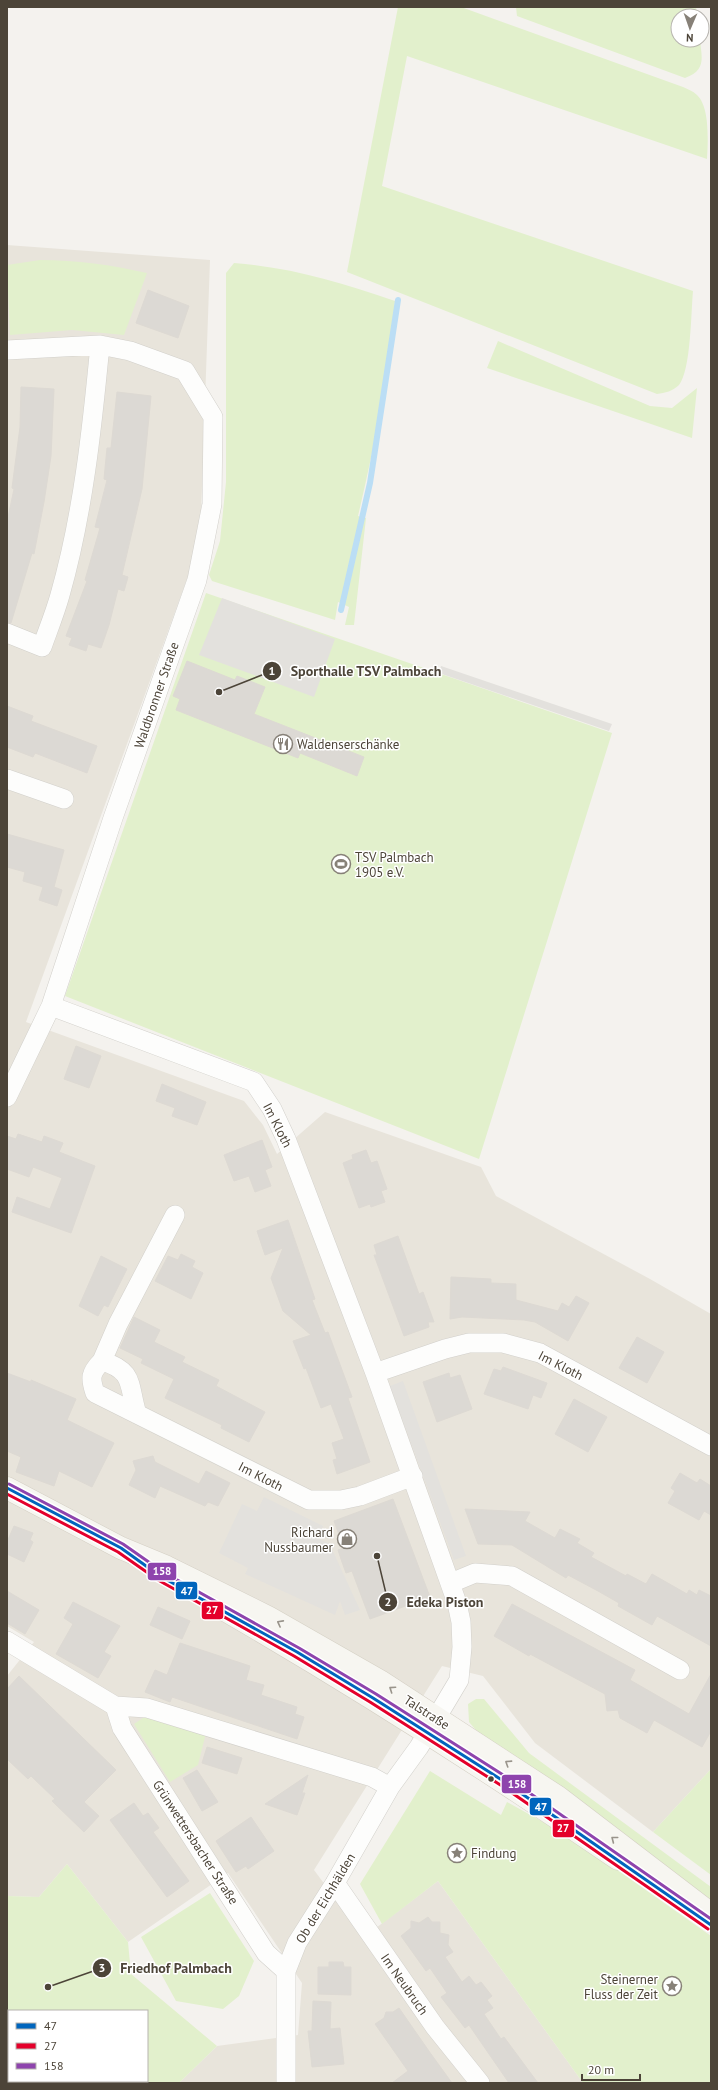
<svg xmlns="http://www.w3.org/2000/svg" width="718" height="2090" viewBox="0 0 718 2090" font-family="'PT Sans',sans-serif">
<style>
.residential{fill:#e8e4db}
.green{fill:#e2f0cc;fill-rule:evenodd}
.parking{fill:#e3e1dd}
.lines{fill:none;stroke-linecap:round;stroke-linejoin:round}
.stream{stroke:#bbdef5;stroke-width:6}
.building{fill:#dcd9d4;stroke:#ddd9d3}
.minor-casing{stroke:#d2d0cb;stroke-width:20}
.secondary-casing{stroke:#d4cfc4;stroke-width:23}
.minor{stroke:#fdfdfc;stroke-width:19}
.secondary{stroke:#f7f6f1;stroke-width:22}
.bus-1-casing{stroke:#fff;stroke-width:6}
.bus-2-casing{stroke:#fff;stroke-width:6}
.bus-3-casing{stroke:#fff;stroke-width:6}
.bus-1{stroke:#0065bd;stroke-width:3}
.bus-2{stroke:#e4002b;stroke-width:3}
.bus-3{stroke:#8e44ad;stroke-width:3}
.oneway{stroke:#99948b}
.bus-dot{fill:#4c4438;stroke:#fff;stroke-width:1.5}
.labels{text-anchor:middle;stroke-width:3;stroke-linejoin:round;paint-order:stroke}
.street-label{font-size:13px;fill:#4c4438;stroke:#fff}
.poi-label{font-size:13px;fill:#4c4438;stroke:#fff;text-anchor:start}
.leader{fill:none;stroke:#4c4438;stroke-width:1.5}
.callout-dot{fill:#4c4438;stroke:#fff;stroke-width:1.5}
.mark-label{font-size:12px;text-anchor:middle;font-weight:bold;fill:#fff}
.callout-label{font-size:14px;text-anchor:middle;font-weight:bold;fill:#4c4438;stroke:#fff;stroke-width:3;stroke-linejoin:round;paint-order:stroke}
.line-badge{stroke:#fff;stroke-width:1.5}
.badge-label{font-size:11px;text-anchor:middle;font-weight:bold;fill:#fff}
</style>
<rect width="100%" height="100%" fill="#f4f2ee"/>
<path class="residential" d="M7,245L210,260L200,543L26,1022L244,1101L263,1125L277,1154L325,1112L481,1167L496,1196L650,1279L711,1314V1769L653,1832L535,1743L483,1676L442,1666L314,1870L364,1937L438,1881L583,2083H179L217,2046L298,2035L302,1983L228,1873L128,1942L67,1864L39,1897L7,1896V1676L34,1642L7,1626Z"/>
<path class="green" d="M398,7H461L683,87C687,89 693,91 697,95C710,107 708,142 707,159L407,56L382,186L693,291C691,312 691,370 679,385C673,391 665,393 657,394L347,272Z
M516,7H696L697,16H678V40H700C702,59 706,70 685,78L517,16Z
M40,260C77,260 111,265 147,273L124,335L72,330L10,335L7,265Z
M234,263C294,268 338,282 395,301C389,374 375,444 358,516L366,518L354,625H345L349,607L338,602L335,620L212,581L209,575L220,541L226,482V273Z
M498,341L650,406L672,408L697,388L692,438L487,368Z
M206,593L612,733L479,1159L65,996Z
M476,1699H484L529,1753L711,1887V1910L480,1735L469,1722L468,1704Z
M146,1716L206,1733L198,1765L170,1782L134,1724Z
M711,1769V1875L653,1832Z
M430,1771L501,1815L507,1802L572,1838L711,1936V2083H583L438,1881L382,1924L360,1884Z
M67,1864L128,1942L131,1974L217,2046L179,2083H7V1896L39,1897ZM9,2011H147V2081H9Z
M210,1893L254,1961L239,1996L223,2009L176,2001L141,1937Z"/>
<path class="parking" d="M222,598L335,639L314,697L199,655Z
M441,666L612,724L609,731L439,673Z
M403,1381L466,1556L454,1560L390,1386Z
M264,1497L323,1526L318,1539L329,1543L360,1610L345,1615L340,1601L335,1615L245,1574L248,1568L219,1553L242,1504L257,1511Z"/>
<g class="lines">
<path class="stream" d="M341,610L370,483L398,300"/>
</g>
<path class="building" d="M148,290L189,306L178,338L136,323Z
M21,387L54,389L51,456L44,502L34,554L32,553L11,623L7,622V522L14,489L12,488L20,427Z
M117,392L151,396L142,489L122,575L128,577L124,591L118,589L109,625L101,648L88,644L86,651L69,645L72,638L66,636L87,581L85,580L100,528L95,527L107,480L104,479L107,448H111Z
M187,661L235,680L237,676L265,687L254,714L364,757L357,776L300,753L298,758L176,710L180,699L173,696Z
M7,706L33,716L31,721L97,746L87,773L35,753L33,757L7,747Z
M7,834L64,850L54,887L62,890L57,906L39,900L43,887L23,881L25,872L7,867Z
M76,1046L101,1056L89,1088L64,1079Z
M162,1084L206,1102L197,1125L172,1116L175,1108L156,1101Z
M18,1134L42,1142L44,1136L63,1143L59,1152L95,1166L71,1233L12,1212L17,1197L50,1209L62,1178L33,1167L29,1177L7,1169V1136L16,1139Z
M262,1140L272,1167L265,1170L271,1186L255,1192L249,1176L234,1181L224,1155Z
M366,1150L371,1163L377,1161L387,1189L381,1191L385,1202L371,1207L370,1204L359,1208L343,1163L353,1159L352,1155Z
M288,1220L315,1299L312,1300L325,1333L328,1332L352,1397L348,1398L370,1462L337,1474L333,1460L337,1459L332,1443L344,1439L331,1404L321,1408L306,1368L304,1369L293,1341L311,1335L283,1311L271,1278L283,1248L265,1255L257,1231Z
M398,1236L419,1294L423,1292L434,1322H428L429,1327L404,1336L374,1255H377L374,1245Z
M181,1254L195,1261L192,1267L203,1273L191,1299L155,1281L168,1256L178,1260Z
M101,1256L127,1269L108,1307L104,1305L98,1316L79,1306Z
M451,1277L491,1279V1283L516,1284V1300L558,1311L562,1303L569,1307L576,1296L589,1303L568,1341L535,1322L524,1320L462,1317L450,1319Z
M134,1317L160,1330L154,1342L185,1357L182,1362L219,1380L216,1386L265,1412L249,1442L221,1428L222,1425L165,1398L174,1379L141,1363L143,1359L120,1348Z
M637,1337L664,1352L647,1383L619,1368Z
M503,1367L547,1383L541,1398L533,1395L528,1409L484,1394L494,1369L501,1371Z
M7,1373L31,1382V1380L76,1399L67,1420L114,1443L92,1487L59,1471L54,1486L16,1472L21,1457L7,1451Z
M449,1373L450,1378L460,1375L472,1409L437,1422L423,1382Z
M574,1399L607,1417L588,1452L555,1434Z
M153,1456L155,1462L199,1484L206,1471L230,1483L218,1506L208,1502L205,1506L160,1486L155,1498L129,1485L136,1470L133,1461Z
M680,1473L697,1483L700,1479L711,1486V1515L704,1511L699,1520L668,1503L675,1491L671,1488Z
M393,1499L430,1597L370,1619L352,1571L346,1573L342,1562L338,1550L344,1548L334,1521Z
M465,1509L530,1512L525,1521L555,1538L560,1529L580,1539L577,1543L594,1553L591,1557L626,1576L627,1574L646,1584L652,1574L687,1594L689,1590L697,1595L699,1590L711,1596V1646L657,1616L652,1625L618,1606L619,1603L598,1591L568,1575L566,1578L512,1545L478,1544Z
M14,1526L33,1533L30,1540L33,1542L24,1562L7,1554V1542Z
M7,1591L39,1610L25,1634L7,1623Z
M73,1602L120,1626L104,1652L111,1656L98,1678L56,1654L73,1624L64,1618Z
M512,1604L635,1670L630,1680L689,1714L711,1674V1731L702,1747L654,1720L647,1733L620,1718L618,1710L607,1711L605,1694L530,1654L529,1656L494,1636Z
M158,1607L190,1621L182,1639L150,1625Z
M180,1643L250,1666L246,1680L264,1685L261,1695L297,1707L295,1714L304,1717L297,1739L172,1697L170,1702L145,1692L155,1670L167,1675Z
M19,1676L116,1770L84,1802L99,1816L84,1832L52,1801L55,1799L31,1776L28,1779L7,1759V1689Z
M207,1747L242,1758L237,1774L202,1763Z
M197,1770L218,1802L202,1811L183,1778Z
M308,1775L302,1793H305L297,1815L265,1804Z
M134,1803L143,1816L148,1813L159,1828L153,1832L189,1881L167,1897L110,1820Z
M251,1817L274,1851L248,1869L246,1866L236,1872L216,1841Z
M428,1917L432,1922H440V1933L449,1935L448,1945L453,1952L445,1957L462,1982L469,1976L476,1985L481,1982L492,1996L487,2000L493,2008L484,2014L501,2039L504,2037L538,2083H509L469,2025L465,2028L441,1997L447,1993L430,1968L426,1971L401,1936L411,1928V1921L419,1923Z
M329,1962H343L344,1967H351V1995L318,1994V1967H329Z
M313,2001L331,2002L330,2029L340,2028L344,2064L312,2067L308,2031H312Z
M399,2008L431,2054L452,2083H392L408,2071L375,2024L384,2018L386,2012H393Z"/>
<g class="lines">
<g class="minor-casing">
<path id="minor" d="M7,350L100,345L130,351L185,371L213,417L212,504L197,580L113,818L51,1006L7,1097
M7,633L42,647C48,630 55,613 60,595C83,514 92,429 100,345
M7,779L64,799
M51,1006L254,1082L272,1109L286,1139L375,1373L457,1603L461,1622L462,1647L459,1680L419,1747L390,1787L335,1883L297,1943L286,1971V2083
M102,1361L118,1324L175,1215
M375,1373L445,1349L469,1343H503L540,1353L711,1446
M137,1414C128,1385 135,1371 102,1361C90,1373 90,1378 95,1393L309,1500H341L360,1496L413,1476
M451,1583L475,1573L512,1576L680,1670
M7,1641L115,1706L147,1708L372,1777L390,1787
M115,1706L122,1728L266,1953L286,1971
M335,1883L435,2027L480,2083"/>
</g>
<g class="secondary-casing">
<path id="secondary" d="M7,1488L121,1548L167,1567L268,1617L380,1681L558,1797L711,1914
M223,1609C358,1687 489,1771 618,1859"/>
</g>
<use href="#minor" class="minor"/>
<use href="#secondary" class="secondary"/>
<g class="bus-1-casing">
<path id="bus-1" d="M7,1488L121,1548L160,1576L297,1652L373,1698L505,1782L711,1925"/>
</g>
<g class="bus-2-casing">
<path id="bus-2" d="M7,1494L118,1552L158,1580L294,1656L370,1702L502,1786L708,1929"/>
</g>
<g class="bus-3-casing">
<path id="bus-3" d="M9,1484L123,1544L163,1572L299,1648L376,1694L508,1778L711,1919"/>
</g>
<use href="#bus-1" class="bus-1"/>
<use href="#bus-2" class="bus-2"/>
<use href="#bus-3" class="bus-3"/>
</g>
<defs><path id="oneway-chevron" d="M-2-3.5L2.5 0L-2 3.5" fill="none" stroke-width="1.6" stroke-linecap="round" stroke-linejoin="round"/></defs>
<g class="oneway">
<use href="#oneway-chevron" transform="translate(280 1623) rotate(-152)"/>
<use href="#oneway-chevron" transform="translate(392 1689) rotate(-146)"/>
<use href="#oneway-chevron" transform="translate(508 1763) rotate(-147)"/>
<use href="#oneway-chevron" transform="translate(614 1839) rotate(-142)"/>
</g>
<defs>
<g id="restaurant-ring" transform="scale(1)"><circle r="9.5" fill="#fff" stroke="#878178" stroke-width="1.5"/><path d="M-5-6h1v4h1v-4h1v4h1v-4h1v5L-1.5 .5V6h-2V.5L-5-1ZM5-6V6H3V1.5H1.5Q1.5-4 5-6Z" fill="#878178"/></g>
<g id="stadium-ring" transform="scale(1)"><circle r="9.5" fill="#fff" stroke="#878178" stroke-width="1.5"/><path d="M0-5a6.5 5 0 1 0 0 10a6.5 5 0 1 0 0-10ZM-3.5-1.8h7v3.6h-7Z" fill="#878178"/></g>
<g id="shop-ring" transform="scale(1)"><circle r="9.5" fill="#fff" stroke="#878178" stroke-width="1.5"/><path d="M-5-2.5h2.3a2.7 3.5 0 0 1 5.4 0H5L5.5 6h-11ZM-1.5-2.5h3a1.5 2.3 0 0 0-3 0Z" fill="#878178"/></g>
<g id="sight-ring" transform="scale(1)"><circle r="9.5" fill="#fff" stroke="#878178" stroke-width="1.5"/><path d="M0-6L1.8-2.2L6-1.7L2.9 1.2L3.7 5.4L0 3.3L-3.7 5.4L-2.9 1.2L-6-1.7L-1.8-2.2Z" fill="#878178"/></g>
</defs>
<g fill-rule="evenodd">
<use href="#restaurant-ring" x="283" y="744"/>
<use href="#stadium-ring" x="341" y="864"/>
<use href="#shop-ring" x="347" y="1539"/>
<use href="#sight-ring" x="457" y="1853"/>
<use href="#sight-ring" x="672" y="1986"/>
</g>
<circle class="bus-dot" cx="491" cy="1779" r="3.5"/>
<g class="labels">
<g class="street-label">
<text transform="translate(156 695) rotate(-71)" y="5">Waldbronner Straße</text>
<text transform="translate(278 1125) rotate(63)" y="5">Im Kloth</text>
<text transform="translate(561 1365) rotate(27)" y="5">Im Kloth</text>
<text transform="translate(261 1476) rotate(27)" y="5">Im Kloth</text>
<text transform="translate(427 1712) rotate(33)" y="5">Talstraße</text>
<text transform="translate(196 1842) rotate(57)" y="5">Grünwettersbacher Straße</text>
<text transform="translate(325 1898) rotate(-59)" y="5">Ob der Eichhälden</text>
<text transform="translate(405 1984) rotate(55)" y="5">Im Neubruch</text>
</g>
<g class="poi-label">
<text x="297" y="749">Waldenserschänke</text>
<text x="355" y="862">TSV Palmbach<tspan x="355" dy="15">1905 e.V.</tspan></text>
<text x="333" y="1537" text-anchor="end">Richard<tspan x="333" dy="15">Nussbaumer</tspan></text>
<text x="471" y="1858">Findung</text>
<text x="658" y="1984" text-anchor="end">Steinerner<tspan x="658" dy="15">Fluss der Zeit</tspan></text>
</g>
</g>
<path class="leader" d="M219 692L272 671M377 1556L388 1602M48 1987L102 1968"/>
<g class="callout-dot">
<circle cx="219" cy="692" r="4"/>
<circle cx="377" cy="1556" r="4"/>
<circle cx="48" cy="1987" r="4"/>
<circle cx="272" cy="671" r="10"/>
<circle cx="388" cy="1602" r="10"/>
<circle cx="102" cy="1968" r="10"/>
</g>
<g class="mark-label">
<text x="272" y="675">1</text>
<text x="388" y="1606">2</text>
<text x="102" y="1972">3</text>
</g>
<g class="callout-label">
<text x="366" y="676">Sporthalle TSV Palmbach</text>
<text x="445" y="1607">Edeka Piston</text>
<text x="176" y="1973">Friedhof Palmbach</text>
</g>
<g class="line-badge">
<rect x="147" y="1562" width="30" height="19" rx="4" fill="#8e44ad"/>
<rect x="175" y="1581" width="23" height="19" rx="4" fill="#0065bd"/>
<rect x="201" y="1601" width="23" height="19" rx="4" fill="#e4002b"/>
<rect x="501" y="1774" width="31" height="20" rx="4" fill="#8e44ad"/>
<rect x="529" y="1797" width="23" height="19" rx="4" fill="#0065bd"/>
<rect x="552" y="1819" width="23" height="19" rx="4" fill="#e4002b"/>
</g>
<g class="badge-label">
<text x="162" y="1575">158</text>
<text x="187" y="1595">47</text>
<text x="212" y="1614">27</text>
<text x="517" y="1788">158</text>
<text x="541" y="1811">47</text>
<text x="563" y="1832">27</text>
</g>
<rect width="718" height="2090" fill="none" stroke="#4c4438" stroke-width="16"/>
<rect x="8" y="2010" width="140" height="72" fill="#ffffff" stroke="#b7b4af"/>
<rect x="16" y="2023" width="20" height="6" fill="#0065bd" stroke="#b7b4af"/>
<text x="44" y="2030" font-size="12" fill="#4c4438">47</text>
<rect x="16" y="2043" width="20" height="6" fill="#e4002b" stroke="#b7b4af"/>
<text x="44" y="2050" font-size="12" fill="#4c4438">27</text>
<rect x="16" y="2063" width="20" height="6" fill="#8e44ad" stroke="#b7b4af"/>
<text x="44" y="2070" font-size="12" fill="#4c4438">158</text>
<g transform="translate(690 28) rotate(182)"><circle r="19" fill="#ffffff" stroke="#b7b4af"/>
<path d="M0-3L7 15L0 10L-7 15Z" fill="#878178"/>
<text y="-6" font-size="11" font-weight="bold" text-anchor="middle" fill="#4c4438">N</text>
</g>
<path d="M582 2074v6h58v-6" fill="none" stroke="#4c4438" stroke-width="2"/>
<text x="588" y="2074" font-size="12" fill="#4c4438" stroke="#ffffff" stroke-width="3" paint-order="stroke">20 m</text>
</svg>
